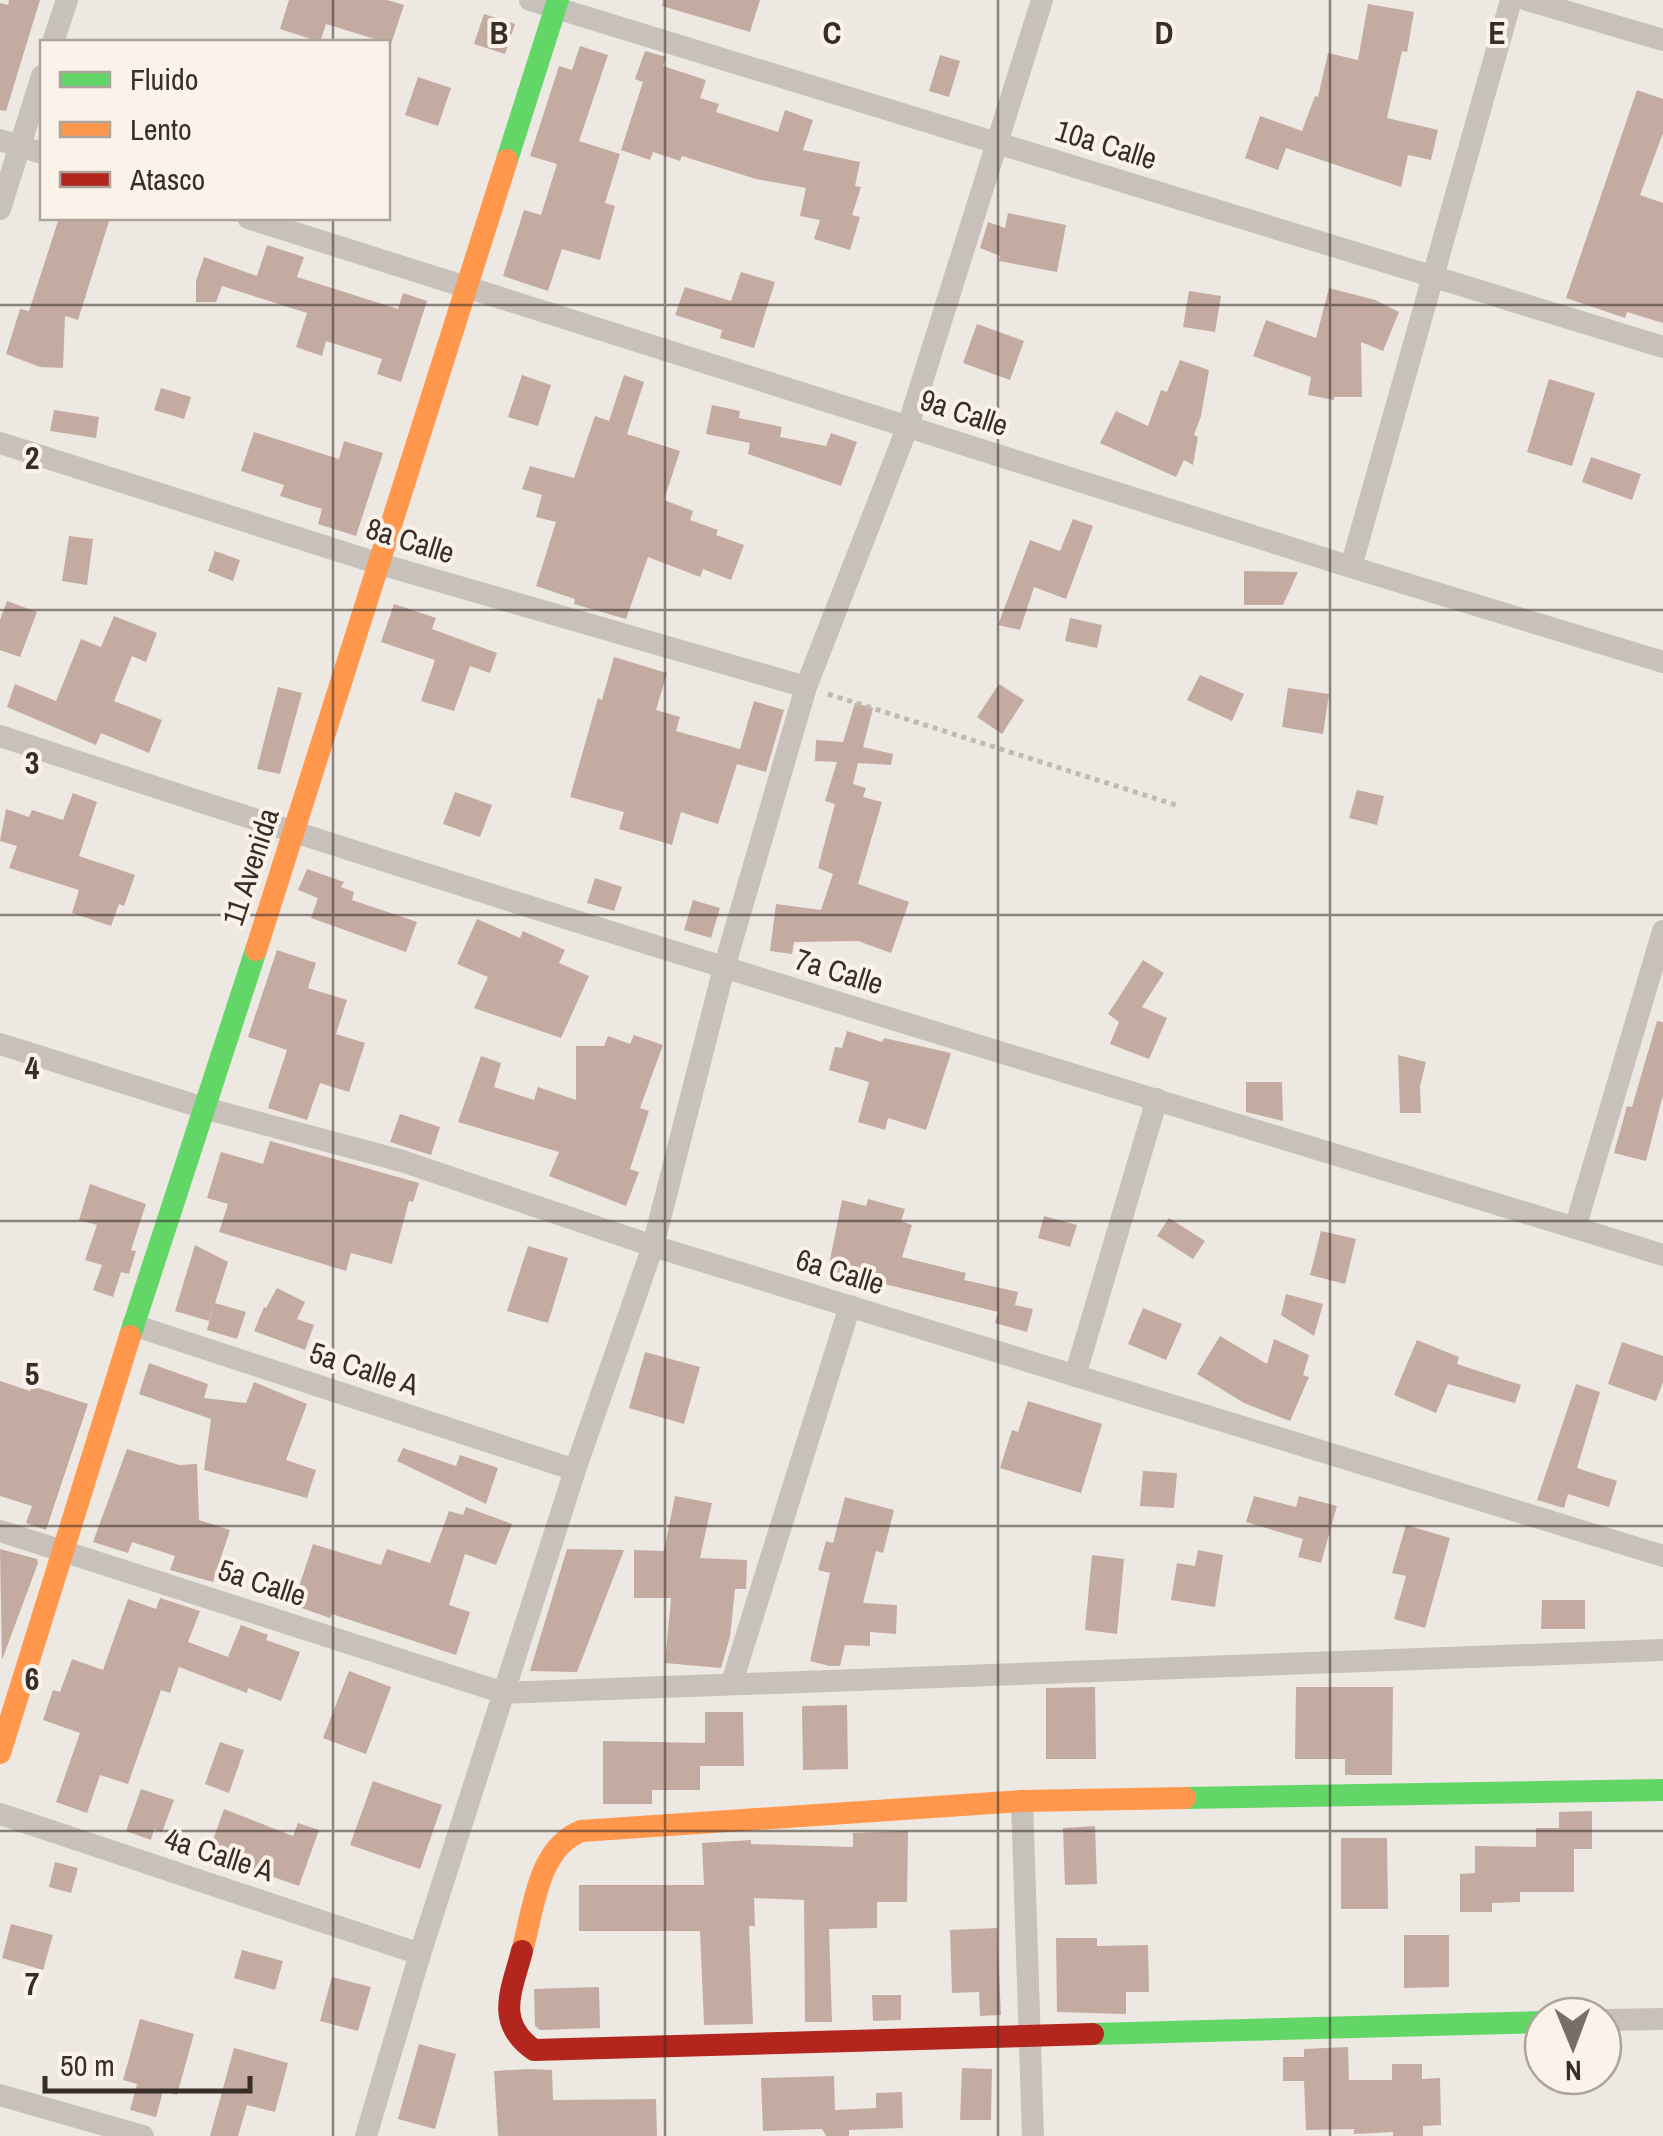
<svg xmlns="http://www.w3.org/2000/svg" width="1663" height="2136" viewBox="0 0 1663 2136" font-family="'Archivo Narrow',sans-serif">
<style>
.building{fill:#c4aba2}
.lines{fill:none;stroke-linecap:round;stroke-linejoin:round}
.path{stroke:#c1b9b2;stroke-width:5;stroke-dasharray:5 5;stroke-linecap:butt}
.street{stroke:#c8c0ba;stroke-width:22}
.fast{stroke:#63d668;stroke-width:22}
.slow{stroke:#ff974d;stroke-width:22}
.jam{stroke:#b3261e;stroke-width:22}
.grid{fill:none;stroke:#392d28;stroke-width:2.5;stroke-opacity:0.55}
.labels{text-anchor:middle;stroke-width:8;stroke-linejoin:round;paint-order:stroke}
.street-label{font-size:30px;fill:#392d28;stroke:#fbf3e9}
.grid-label{font-size:32px;text-anchor:middle;font-weight:bold;fill:#392d28;stroke:#fbf3e9;stroke-width:8;stroke-linejoin:round;paint-order:stroke}
</style>
<rect width="100%" height="100%" fill="#eee8e2"/>
<path class="building" d="M9,0H40L6,111L0,110V3L8,5Z
M289,0H387L404,5L391,44L326,24L320,42L280,29Z
M663,0H760L750,32L662,6Z
M1368,4L1414,12L1407,52L1402,51L1387,118L1438,130L1431,160L1408,155L1401,187L1286,148L1278,170L1245,158L1260,116L1302,131L1315,96L1318,97L1328,53L1358,60Z
M484,14L515,24L505,54L474,44Z
M580,46L608,55L579,141L620,154L605,203L615,206L600,260L562,249L548,291L503,276L524,210L541,215L557,164L530,156L559,66L572,70Z
M645,51L666,57L663,66L706,80L700,98L719,104L716,112L778,132L785,110L813,120L803,150L860,162L855,186L861,187L852,215L860,217L850,250L814,239L820,220L800,216L806,188L756,179L682,156L680,161L653,152L650,160L621,150L643,82L635,79Z
M940,55L960,61L949,97L929,91Z
M418,77L451,88L438,126L405,115Z
M1637,90L1663,99V133L1640,195L1663,203V323L1627,312L1625,318L1566,298Z
M1008,213L1066,225L1057,272L999,261L1000,256L980,248L988,222L1005,228Z
M59,218H110L78,320L65,316L63,368L40,367L6,354L20,309L29,311Z
M267,245L304,257L297,277L398,309L403,293L427,301L401,382L377,374L382,359L326,341L322,356L296,347L307,313L222,286L216,302H196V281L204,257L257,276Z
M741,272L775,282L754,348L720,338L722,330L675,315L685,287L731,301Z
M1329,288L1375,300L1399,312L1383,351L1361,342L1362,397H1334V400L1308,395L1311,377L1253,356L1266,320L1316,338Z
M1189,291L1221,296L1215,332L1183,327Z
M977,324L1024,341L1010,380L963,363Z
M1180,360L1209,370L1201,416L1194,435L1198,437L1193,465L1184,460L1176,477L1100,443L1116,411L1148,426L1161,390L1167,392Z
M522,375L551,385L538,426L508,417Z
M624,375L644,382L627,434L680,451L664,500L693,511L690,520L718,530L716,535L744,545L731,580L703,569L700,577L648,557L626,619L574,604L575,599L536,586L556,522L536,517L542,495L522,489L530,466L574,478L595,416L609,421Z
M1549,379L1595,393L1572,466L1527,452Z
M161,388L191,397L184,419L154,410Z
M712,405L740,411L739,418L782,427L780,437L826,446L831,433L857,442L841,486L748,454L750,443L706,434Z
M54,410L99,417L96,438L50,431Z
M254,432L339,459L344,441L383,453L356,536L318,524L322,509L280,496L284,485L241,471Z
M1591,457L1641,474L1632,500L1582,482Z
M1073,519L1093,526L1066,599L1034,587L1020,630L998,625L1030,540L1060,551Z
M69,536L93,539L87,585L62,581Z
M215,551L240,560L233,581L208,571Z
M1244,571L1298,572L1283,605H1244Z
M7,601L37,612L20,657L0,650V620Z
M394,604L436,618L432,629L497,653L490,673L470,666L454,711L421,701L435,660L381,642Z
M114,616L157,633L146,662L132,656L114,701L162,720L149,753L101,733L96,745L7,707L15,684L56,701L81,639L101,647Z
M1070,618L1102,625L1097,648L1065,641Z
M614,657L667,673L656,710L680,717L676,731L740,749L754,701L784,710L766,772L737,764L718,824L681,812L672,845L619,829L624,812L570,797L598,698L602,700Z
M1200,675L1244,694L1232,721L1187,700Z
M999,684L1024,700L1002,734L977,717Z
M278,687L302,693L280,774L257,769Z
M1288,688L1329,694L1323,734L1282,727Z
M855,703L873,708L863,747L893,754L891,765L858,763L853,784L866,788L863,797L882,802L858,884L909,902L891,953L858,941L794,942L792,954L770,951L776,904L821,910L833,874L818,868L835,804L825,801L837,762L815,761L816,740L843,742Z
M1357,790L1384,796L1377,825L1349,818Z
M455,792L492,805L480,837L443,824Z
M73,793L97,802L79,856L135,875L124,906L119,904L111,926L72,913L79,890L9,868L17,846L0,841L6,809L29,817L32,810L63,820Z
M307,869L344,882L341,887L354,892L352,900L417,922L406,952L311,918L318,898L298,890Z
M595,878L622,887L614,911L587,903Z
M693,900L720,908L711,938L684,930Z
M477,919L520,938L523,931L565,950L559,963L589,976L561,1038L474,1008L488,977L457,964Z
M277,950L316,963L308,988L347,1000L336,1034L365,1043L349,1092L320,1083L307,1120L268,1108L287,1050L248,1037Z
M1143,960L1164,973L1142,1007L1167,1018L1149,1059L1110,1044L1119,1022L1108,1014Z
M1657,1021L1663,1022V1095L1646,1161L1614,1153L1627,1106L1632,1107Z
M847,1031L882,1042L884,1038L951,1053L926,1130L888,1118L885,1130L858,1122L869,1082L829,1070L835,1047L842,1048Z
M634,1035L663,1045L640,1108L649,1111L630,1169L639,1172L626,1206L549,1176L559,1152L458,1122L481,1056L501,1063L494,1087L534,1100L538,1087L576,1100V1046H604L608,1036L630,1044Z
M1398,1055L1426,1062L1420,1086L1421,1113H1400Z
M1246,1082H1282L1283,1121L1246,1112Z
M400,1114L440,1127L431,1155L390,1142Z
M270,1141L419,1183L413,1202L409,1201L392,1264L351,1253L346,1271L219,1232L228,1204L207,1198L221,1152L263,1164Z
M90,1184L146,1204L131,1250L136,1251L129,1274L121,1272L113,1297L93,1290L102,1265L85,1260L97,1225L79,1220Z
M868,1199L905,1209L901,1221L912,1225L902,1257L966,1273L964,1280L1018,1292L1015,1305L1033,1309L1027,1332L995,1323L998,1312L828,1270L842,1200L866,1206Z
M1044,1216L1077,1225L1070,1247L1038,1238Z
M1169,1218L1205,1241L1193,1259L1157,1236Z
M1321,1231L1356,1239L1345,1284L1310,1275Z
M195,1245L228,1262L215,1303L246,1312L237,1339L207,1330L214,1304L209,1321L175,1311Z
M528,1246L568,1258L548,1323L507,1311Z
M277,1288L305,1302L297,1319L314,1325L305,1350L254,1331L264,1307L266,1308Z
M1286,1294L1323,1304L1314,1336L1281,1315Z
M1143,1308L1182,1324L1166,1360L1128,1344Z
M1220,1336L1267,1364L1274,1339L1309,1355L1303,1375L1309,1377L1290,1421L1244,1403L1197,1374Z
M1417,1340L1459,1357L1457,1364L1521,1385L1515,1403L1448,1384L1436,1413L1394,1395Z
M1622,1342L1663,1356V1382L1656,1401L1608,1384Z
M645,1352L700,1367L684,1424L629,1408Z
M149,1363L208,1384L204,1398L246,1403L254,1382L307,1404L286,1460L316,1470L307,1498L204,1470L211,1419L139,1394Z
M0,1381L30,1391L32,1386L88,1404L46,1530L26,1523L32,1506L0,1496Z
M1576,1384L1600,1392L1577,1468L1617,1481L1609,1507L1568,1494L1564,1508L1537,1500Z
M1028,1401L1102,1424L1081,1493L1000,1468L1012,1430L1018,1432Z
M403,1448L456,1466L460,1455L498,1468L486,1504L397,1461Z
M127,1449L179,1465L197,1464L199,1520L230,1530L213,1582L170,1570L175,1556L132,1542L128,1553L93,1542Z
M1143,1471L1177,1473L1174,1508L1140,1506Z
M675,1496L712,1503L700,1558L747,1560L746,1589H735L730,1637L721,1668L665,1663L671,1598H634V1550L664,1551Z
M1254,1496L1296,1507L1299,1496L1337,1506L1321,1563L1298,1557L1303,1539L1246,1522Z
M845,1497L894,1510L883,1553L876,1551L863,1603L897,1605L896,1634L870,1632V1646L845,1645L840,1666H829L810,1661L830,1573L818,1570L826,1541L833,1543Z
M466,1507L512,1524L496,1565L465,1554L449,1605L470,1612L456,1655L332,1614L330,1618L293,1605L313,1544L381,1565L387,1549L430,1563L449,1511L463,1515Z
M1406,1525L1450,1538L1425,1628L1394,1619L1406,1576L1392,1573Z
M0,1549L37,1559L38,1563L2,1660Z
M567,1549L624,1550L577,1672L530,1671Z
M1198,1550L1223,1555L1215,1607L1171,1600L1177,1563L1195,1566Z
M1092,1555L1124,1559L1117,1634L1085,1630Z
M160,1598L200,1611L188,1642L228,1657L241,1625L268,1635L266,1640L300,1652L281,1701L248,1688L247,1693L179,1667L170,1693L161,1690L128,1784L100,1775L87,1813L56,1802L80,1733L43,1720L53,1690L60,1692L72,1659L103,1670L128,1599L156,1609Z
M1542,1600H1585V1629H1541Z
M349,1671L391,1687L366,1754L323,1738Z
M1095,1687L1096,1759H1046V1688Z
M1296,1687H1393L1392,1775H1345V1759H1295Z
M847,1705L848,1769L803,1770L802,1706Z
M705,1712H743L744,1766H700V1790H652V1804H603V1741L705,1743Z
M220,1742L244,1750L229,1793L205,1784Z
M373,1781L442,1805L420,1869L350,1845Z
M141,1789L174,1800L162,1832L154,1829L151,1840L126,1831Z
M224,1809L293,1836L298,1823L319,1830L299,1886L208,1854Z
M1592,1811V1849H1574V1892H1520V1902L1492,1903V1912H1460V1874L1475,1873V1846L1536,1847V1828H1559V1812Z
M1095,1826L1097,1884L1065,1885L1063,1828Z
M908,1831L907,1902H877V1928L829,1929L832,2022H805L804,1900L754,1898L755,1926H749L753,2024L704,2025L700,1931H579V1885H704L702,1843L751,1840V1844L853,1847V1833Z
M1341,1838H1387L1388,1909H1341Z
M55,1862L78,1868L71,1893L49,1887Z
M11,1924L53,1935L43,1970L2,1958Z
M997,1928L1001,2015L980,2016L979,1992L952,1993L950,1930Z
M1404,1935H1449V1987L1404,1988Z
M1056,1938H1097V1946L1148,1945L1149,1992H1126V2014L1057,2012Z
M242,1950L283,1961L275,1990L234,1978Z
M332,1977L371,1987L358,2031L320,2021Z
M599,1987L600,2028L540,2030L535,2026L534,1989Z
M872,1995H901V2020L873,2021Z
M140,2019L194,2034L177,2095L163,2091L156,2117L130,2110L137,2084L123,2080Z
M419,2044L456,2054L435,2129L398,2119Z
M1348,2047L1349,2080H1392V2064H1422V2079L1440,2078L1441,2125L1423,2126V2136H1393V2132L1354,2134V2129L1306,2130L1304,2081H1283V2057H1304V2049Z
M234,2048L288,2063L275,2112L247,2105L238,2136H210Z
M962,2068L992,2069L991,2120H960Z
M530,2069L552,2070L553,2100L656,2099L657,2136H498L494,2071Z
M834,2076L835,2110L876,2108V2093L902,2092L903,2128L849,2130V2136H826L822,2129L763,2131L761,2078Z"/>
<g class="lines">
<path class="path" d="M828,694L1179,806"/>
<path class="street" d="M530,0L1663,347
M1527,0L1663,40
M53,42L67,0
M0,140L42,153
M0,209L42,76
M248,218L1351,567L1663,662
M0,443L380,564L806,687
M1351,567L1511,0
M0,736C551,919 1108,1084 1663,1255
M0,1044L204,1108L402,1161L653,1246L1663,1556
M1575,1228L1663,931
M133,1325L575,1470
M1075,1376L1157,1099
M0,1531L504,1693L1663,1650
M732,1682L850,1306
M1022,1801L1033,2136
M0,1814L420,1954
M1603,2020L1663,2019
M0,2095L143,2136
M366,2136L420,1954L575,1470L653,1246L724,968L806,687L908,426L1042,0"/>
<path class="fast" d="M507,160L558,0
M130,1336L256,950
M1185,1798L1663,1790
M1093,2034L1543,2022"/>
<path class="slow" d="M256,950L507,160
M0,1753L130,1336
M522,1951C534,1909 537,1849 581,1831L1022,1801L1185,1798"/>
<path class="jam" d="M522,1951C512,1990 494,2022 534,2050L1093,2034"/>
</g>
<path class="grid" d="M333,0V42M665,0V2136M998,0V2136M1330,0V2136M333,218V2136M0,305H1663M0,610H1663M0,915H1663M0,1221H1663M0,1526H1663M0,1831H1663"/>
<g class="labels">
<g class="street-label">
<text transform="translate(1106 145) rotate(17)" y="10">10a Calle</text>
<text transform="translate(964 413) rotate(18)" y="10">9a Calle</text>
<text transform="translate(410 541) rotate(17)" y="10">8a Calle</text>
<text transform="translate(251 867) rotate(-72)" y="10">11 Avenida</text>
<text transform="translate(839 972) rotate(17)" y="10">7a Calle</text>
<text transform="translate(840 1272) rotate(17)" y="10">6a Calle</text>
<text transform="translate(364 1369) rotate(18)" y="10">5a Calle A</text>
<text transform="translate(262 1583) rotate(18)" y="10">5a Calle</text>
<text transform="translate(219 1855) rotate(18)" y="10">4a Calle A</text>
</g>
</g>
<g class="grid-label">
<text x="499" y="44">B</text>
<text x="832" y="44">C</text>
<text x="1164" y="44">D</text>
<text x="1497" y="44">E</text>
<text x="32" y="469">2</text>
<text x="32" y="774">3</text>
<text x="32" y="1079">4</text>
<text x="32" y="1385">5</text>
<text x="32" y="1690">6</text>
<text x="32" y="1995">7</text>
</g>
<rect x="40" y="40" width="350" height="180" fill="#fbf3e9" stroke="#ada49c" stroke-width="2.5"/>
<rect x="60" y="72" width="50" height="15" fill="#63d668" stroke="#ada49c" stroke-width="2.5"/>
<text x="130" y="90" font-size="30" fill="#392d28">Fluido</text>
<rect x="60" y="122" width="50" height="15" fill="#ff974d" stroke="#ada49c" stroke-width="2.5"/>
<text x="130" y="140" font-size="30" fill="#392d28">Lento</text>
<rect x="60" y="172" width="50" height="15" fill="#b3261e" stroke="#ada49c" stroke-width="2.5"/>
<text x="130" y="190" font-size="30" fill="#392d28">Atasco</text>
<g transform="translate(1573 2046) rotate(179)"><circle r="48" fill="#fbf3e9" stroke="#ada49c" stroke-width="2.5"/>
<path d="M0-8L18 38L0 25L-18 38Z" fill="#786e69"/>
<text y="-15" font-size="28" font-weight="bold" text-anchor="middle" fill="#392d28">N</text>
</g>
<path d="M45 2076v15h205v-15" fill="none" stroke="#392d28" stroke-width="5"/>
<text x="60" y="2076" font-size="30" fill="#392d28" stroke="#fbf3e9" stroke-width="8" paint-order="stroke">50 m</text>
</svg>
